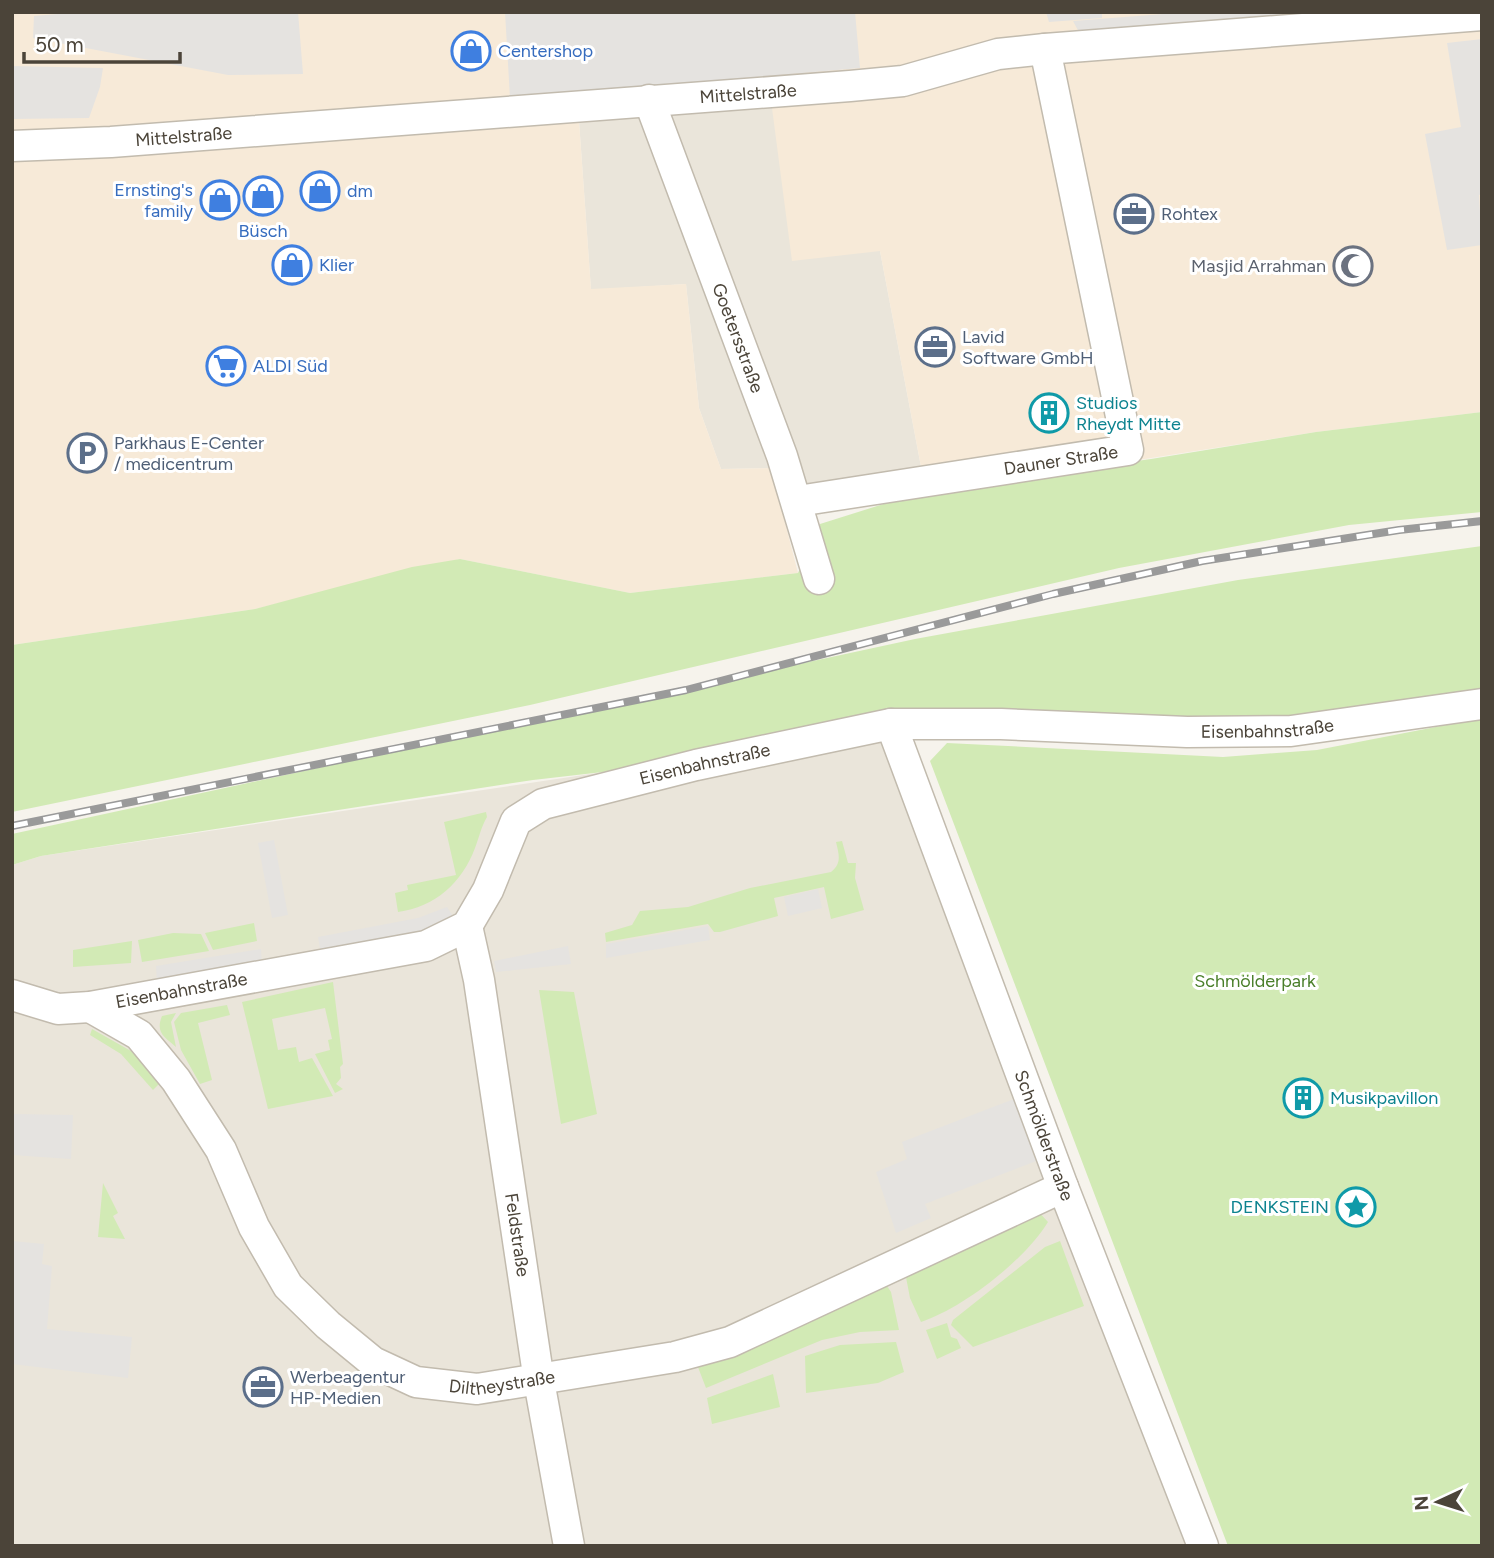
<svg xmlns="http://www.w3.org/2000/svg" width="1494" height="1558" viewBox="0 0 1494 1558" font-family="Figtree,sans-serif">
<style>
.residential{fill:#eae5da}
.commercial{fill:#f7ead8}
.green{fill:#d2eab5}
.parking{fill:#e5e3e0}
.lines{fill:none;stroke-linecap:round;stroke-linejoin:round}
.minor-casing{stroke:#c2bbae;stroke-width:33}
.minor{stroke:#fff;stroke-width:30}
.rail-casing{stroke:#9a9a9a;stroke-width:8}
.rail{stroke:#fff;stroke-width:5;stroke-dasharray:16;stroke-linecap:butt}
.labels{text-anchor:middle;stroke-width:6;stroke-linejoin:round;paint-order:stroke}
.shop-label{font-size:18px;fill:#366cbe;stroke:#fff;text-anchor:start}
.street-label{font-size:18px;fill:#4b4439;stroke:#fff}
.service-label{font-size:18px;fill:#4e5e75;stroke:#fff;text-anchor:start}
.worship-label{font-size:18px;fill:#5b616d;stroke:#fff;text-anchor:end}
.culture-label{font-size:18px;fill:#0d838f;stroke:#fff;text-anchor:start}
.park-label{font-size:18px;fill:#4a7f2a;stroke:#fff}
</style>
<rect width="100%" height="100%" fill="#f6f3ec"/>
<path class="residential" d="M772,108L880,251L922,472L808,493L771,468L721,469L699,408L686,284L591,290L579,121Z
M892,729L1202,1546H12V865L41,856Z"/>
<path class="commercial" d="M12,12H1482V412L1316,432L1119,463L922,472L880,251L792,261L772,108L579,121L591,289L686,284L699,408L721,469L771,468L798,573L630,593L460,559L255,609L12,645Z"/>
<path class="green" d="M1482,412V512L1349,525L1119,568L530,705L12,812V645L255,609L412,567L460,559L630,593L798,573L820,524L928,490L1151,459L1316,432Z
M1482,546V690L1284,720L1092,716L533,780L41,856L12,865V834L915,639L1238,580Z
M1482,718V1546H1228L930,761L947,743L1223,757L1317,750Z
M486,812L487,817C481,827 479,838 475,848C462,883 435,907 398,912L395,893L408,890L407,885L456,875L444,822Z
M842,841L848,863H856L855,878L864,910L831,919L824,887L774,898L778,916L720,932H714L708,924L606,942L605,933L632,925L640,911L688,907L750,888L831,872C842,863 839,855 836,842Z
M254,923L257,941L213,950L205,933Z
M173,933L201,934L209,951L142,962L138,940Z
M132,941L131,963L73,967V950Z
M333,982L343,1064L340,1067L341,1078L336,1084L343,1089L335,1093L315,1054L330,1050L328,1040L332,1039L325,1008L272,1019L278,1050L296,1047L299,1062L312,1058L333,1096L268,1109L242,1002Z
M539,990L574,992L597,1114L561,1124Z
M227,1005L230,1015L198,1023L212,1080L200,1084L181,1050L174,1022L181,1013Z
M176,1013L171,1022L176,1047C165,1037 155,1033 162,1016Z
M92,1029L131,1051L161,1082L153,1090L121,1054L90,1035Z
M103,1183L118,1213L113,1216L125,1239L98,1237Z
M1036,1209L1048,1222C1025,1260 963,1308 921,1322L910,1298L905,1272Z
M1060,1241L1084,1306L973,1347L951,1325L953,1320L1045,1247Z
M885,1283L891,1292L899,1330L860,1332L822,1340L706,1388L696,1362L787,1332Z
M947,1323L951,1337L957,1339L961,1348L937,1359L926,1330Z
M896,1342L904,1372L878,1383L806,1393L805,1356L840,1345Z
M773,1374L780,1407L712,1424L707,1398Z"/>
<path class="parking" d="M81,12H298L303,74L228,75L33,38L34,16Z
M505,12H855L860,68L510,98Z
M1046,12H1102V18L1049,22Z
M1189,12H1414L1081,36L1073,21Z
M1482,39V194L1479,195L1482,245L1447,250L1425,134L1461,127L1447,43Z
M12,66L103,68L100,87L89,118L12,119Z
M274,840L288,915L272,918L258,843Z
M818,889L822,908L788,916L784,897Z
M447,907L454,918L424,933L321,954L318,937L418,918Z
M708,926L710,940L606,958V944Z
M568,946L571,964L496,972L494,961Z
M261,949L262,966L157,985L156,966Z
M1014,1099L1036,1161L925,1204L931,1218L896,1233L876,1172L907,1159L902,1142Z
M12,1114L73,1115L71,1159L12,1155Z
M12,1241L44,1244L42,1264L52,1266L47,1329L132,1337L128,1378L12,1364Z"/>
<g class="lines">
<g class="minor-casing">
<g id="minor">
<path id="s1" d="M649,100L782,456L819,579"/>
<path id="s2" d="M12,146L111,142L850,86L903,81L998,54L1045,49L1482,15"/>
<path id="s3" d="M798,501L1128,450L1045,49"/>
<path id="s4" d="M891,724L1063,1187L1203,1546"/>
<path id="s5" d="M467,926L479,980L539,1381L569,1546"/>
<path id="s6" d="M12,995L58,1009L90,1007L426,946L467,926L488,890L516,821L543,804L696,765L891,724H1001L1187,732L1291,731L1482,704"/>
<path id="s7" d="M90,1007L139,1035L176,1080L221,1150L254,1227L288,1286L328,1325L373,1362L416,1382L477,1389L675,1357L730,1342L1063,1187"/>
</g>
</g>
<use href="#minor" class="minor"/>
<g class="rail-casing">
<path id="rail" d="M12,826L686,690L1053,594L1202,561L1399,530L1482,521"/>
</g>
<use href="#rail" class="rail"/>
</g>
<defs>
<g id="shop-ring" transform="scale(2.0125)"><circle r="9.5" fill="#fff" stroke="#3f7fe0" stroke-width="1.5"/><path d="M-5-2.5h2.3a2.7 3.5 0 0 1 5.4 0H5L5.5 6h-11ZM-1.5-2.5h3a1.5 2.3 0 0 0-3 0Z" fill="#3f7fe0"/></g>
<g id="office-ring" transform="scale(2.0125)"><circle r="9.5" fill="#fff" stroke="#5c6f8a" stroke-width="1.5"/><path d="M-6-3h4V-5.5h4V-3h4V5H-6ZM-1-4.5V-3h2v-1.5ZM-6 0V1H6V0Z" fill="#5c6f8a"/></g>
<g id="mosque-ring" transform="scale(2.0125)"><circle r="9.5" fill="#fff" stroke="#6b7280" stroke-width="1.5"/><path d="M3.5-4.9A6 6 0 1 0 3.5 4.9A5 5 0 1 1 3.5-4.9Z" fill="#6b7280"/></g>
<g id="supermarket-ring" transform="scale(2.0125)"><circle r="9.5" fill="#fff" stroke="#3f7fe0" stroke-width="1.5"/><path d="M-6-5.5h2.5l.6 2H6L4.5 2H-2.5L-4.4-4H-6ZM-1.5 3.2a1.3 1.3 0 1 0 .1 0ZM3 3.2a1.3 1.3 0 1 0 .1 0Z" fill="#3f7fe0"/></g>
<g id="building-ring" transform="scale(2.0125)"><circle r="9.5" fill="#fff" stroke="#0f9aa8" stroke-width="1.5"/><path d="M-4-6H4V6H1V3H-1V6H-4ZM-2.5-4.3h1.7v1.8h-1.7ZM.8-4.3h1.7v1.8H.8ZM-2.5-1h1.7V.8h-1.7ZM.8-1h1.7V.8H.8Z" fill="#0f9aa8"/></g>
<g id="parking-ring" transform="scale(2.0125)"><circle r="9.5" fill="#fff" stroke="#5c6f8a" stroke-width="1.5"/><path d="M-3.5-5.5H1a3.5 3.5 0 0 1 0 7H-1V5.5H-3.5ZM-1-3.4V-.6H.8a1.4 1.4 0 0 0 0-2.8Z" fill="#5c6f8a"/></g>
<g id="sight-ring" transform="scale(2.0125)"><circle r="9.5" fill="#fff" stroke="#0f9aa8" stroke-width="1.5"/><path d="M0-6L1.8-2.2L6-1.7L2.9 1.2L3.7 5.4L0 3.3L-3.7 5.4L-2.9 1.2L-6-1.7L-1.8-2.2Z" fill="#0f9aa8"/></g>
</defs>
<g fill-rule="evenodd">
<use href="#shop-ring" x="471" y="51"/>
<use href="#shop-ring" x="320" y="191"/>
<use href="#shop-ring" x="263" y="196"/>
<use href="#shop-ring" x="220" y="200"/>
<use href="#office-ring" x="1134" y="214"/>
<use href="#shop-ring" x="292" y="265"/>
<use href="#mosque-ring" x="1353" y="266"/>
<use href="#office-ring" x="935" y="347"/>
<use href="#supermarket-ring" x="226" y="366"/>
<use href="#building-ring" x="1049" y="413"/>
<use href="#parking-ring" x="87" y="453"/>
<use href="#building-ring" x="1303" y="1098"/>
<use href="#sight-ring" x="1356" y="1207"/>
<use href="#office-ring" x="263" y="1387"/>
</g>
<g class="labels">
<g class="shop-label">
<text x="498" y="57">Centershop</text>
<text x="193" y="196" text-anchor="end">Ernsting's<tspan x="193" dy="21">family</tspan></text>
<text x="347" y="197">dm</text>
<text x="263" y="237" text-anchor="middle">Büsch</text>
<text x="319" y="271">Klier</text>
<text x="253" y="372">ALDI Süd</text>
</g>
<g class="street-label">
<text dy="6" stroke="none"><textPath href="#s2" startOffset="738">Mittelstraße</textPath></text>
<text dy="6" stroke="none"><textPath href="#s2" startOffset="172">Mittelstraße</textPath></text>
<text dy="6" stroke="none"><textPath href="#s1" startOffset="254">Goetersstraße</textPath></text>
<text dy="6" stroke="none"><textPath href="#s3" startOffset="266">Dauner Straße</textPath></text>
<text dy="6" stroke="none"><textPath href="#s6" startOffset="1349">Eisenbahnstraße</textPath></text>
<text dy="6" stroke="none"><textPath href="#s6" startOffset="782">Eisenbahnstraße</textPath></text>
<text dy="6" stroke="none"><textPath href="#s6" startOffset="173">Eisenbahnstraße</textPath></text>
<text dy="6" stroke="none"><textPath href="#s4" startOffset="439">Schmölderstraße</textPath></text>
<text dy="6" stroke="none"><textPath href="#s5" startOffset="313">Feldstraße</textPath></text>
<text dy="6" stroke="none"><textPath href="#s7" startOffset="598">Diltheystraße</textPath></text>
</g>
<g class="service-label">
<text x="1161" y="220">Rohtex</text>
<text x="962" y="343">Lavid<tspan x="962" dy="21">Software GmbH</tspan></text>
<text x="114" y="449">Parkhaus E-Center<tspan x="114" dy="21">/ medicentrum</tspan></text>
<text x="290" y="1383">Werbeagentur<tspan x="290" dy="21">HP-Medien</tspan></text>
</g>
<g class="worship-label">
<text x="1326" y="272">Masjid Arrahman</text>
</g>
<g class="culture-label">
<text x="1076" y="409">Studios<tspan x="1076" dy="21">Rheydt Mitte</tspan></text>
<text x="1330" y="1104">Musikpavillon</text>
<text x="1329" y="1213" text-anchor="end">DENKSTEIN</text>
</g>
<g class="park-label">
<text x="1255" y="987">Schmölderpark</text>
</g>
</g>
<rect width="1494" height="1558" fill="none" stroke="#4b4439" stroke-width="28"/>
<g transform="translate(1438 1502) rotate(266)" stroke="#ffffff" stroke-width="5" paint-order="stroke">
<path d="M0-5L12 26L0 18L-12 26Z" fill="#4b4439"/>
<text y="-10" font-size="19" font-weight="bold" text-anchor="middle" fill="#4b4439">N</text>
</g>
<path d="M24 52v10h156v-10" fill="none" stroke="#4b4439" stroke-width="3.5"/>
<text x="35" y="52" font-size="21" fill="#4b4439" stroke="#ffffff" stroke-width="5" paint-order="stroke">50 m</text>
</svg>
